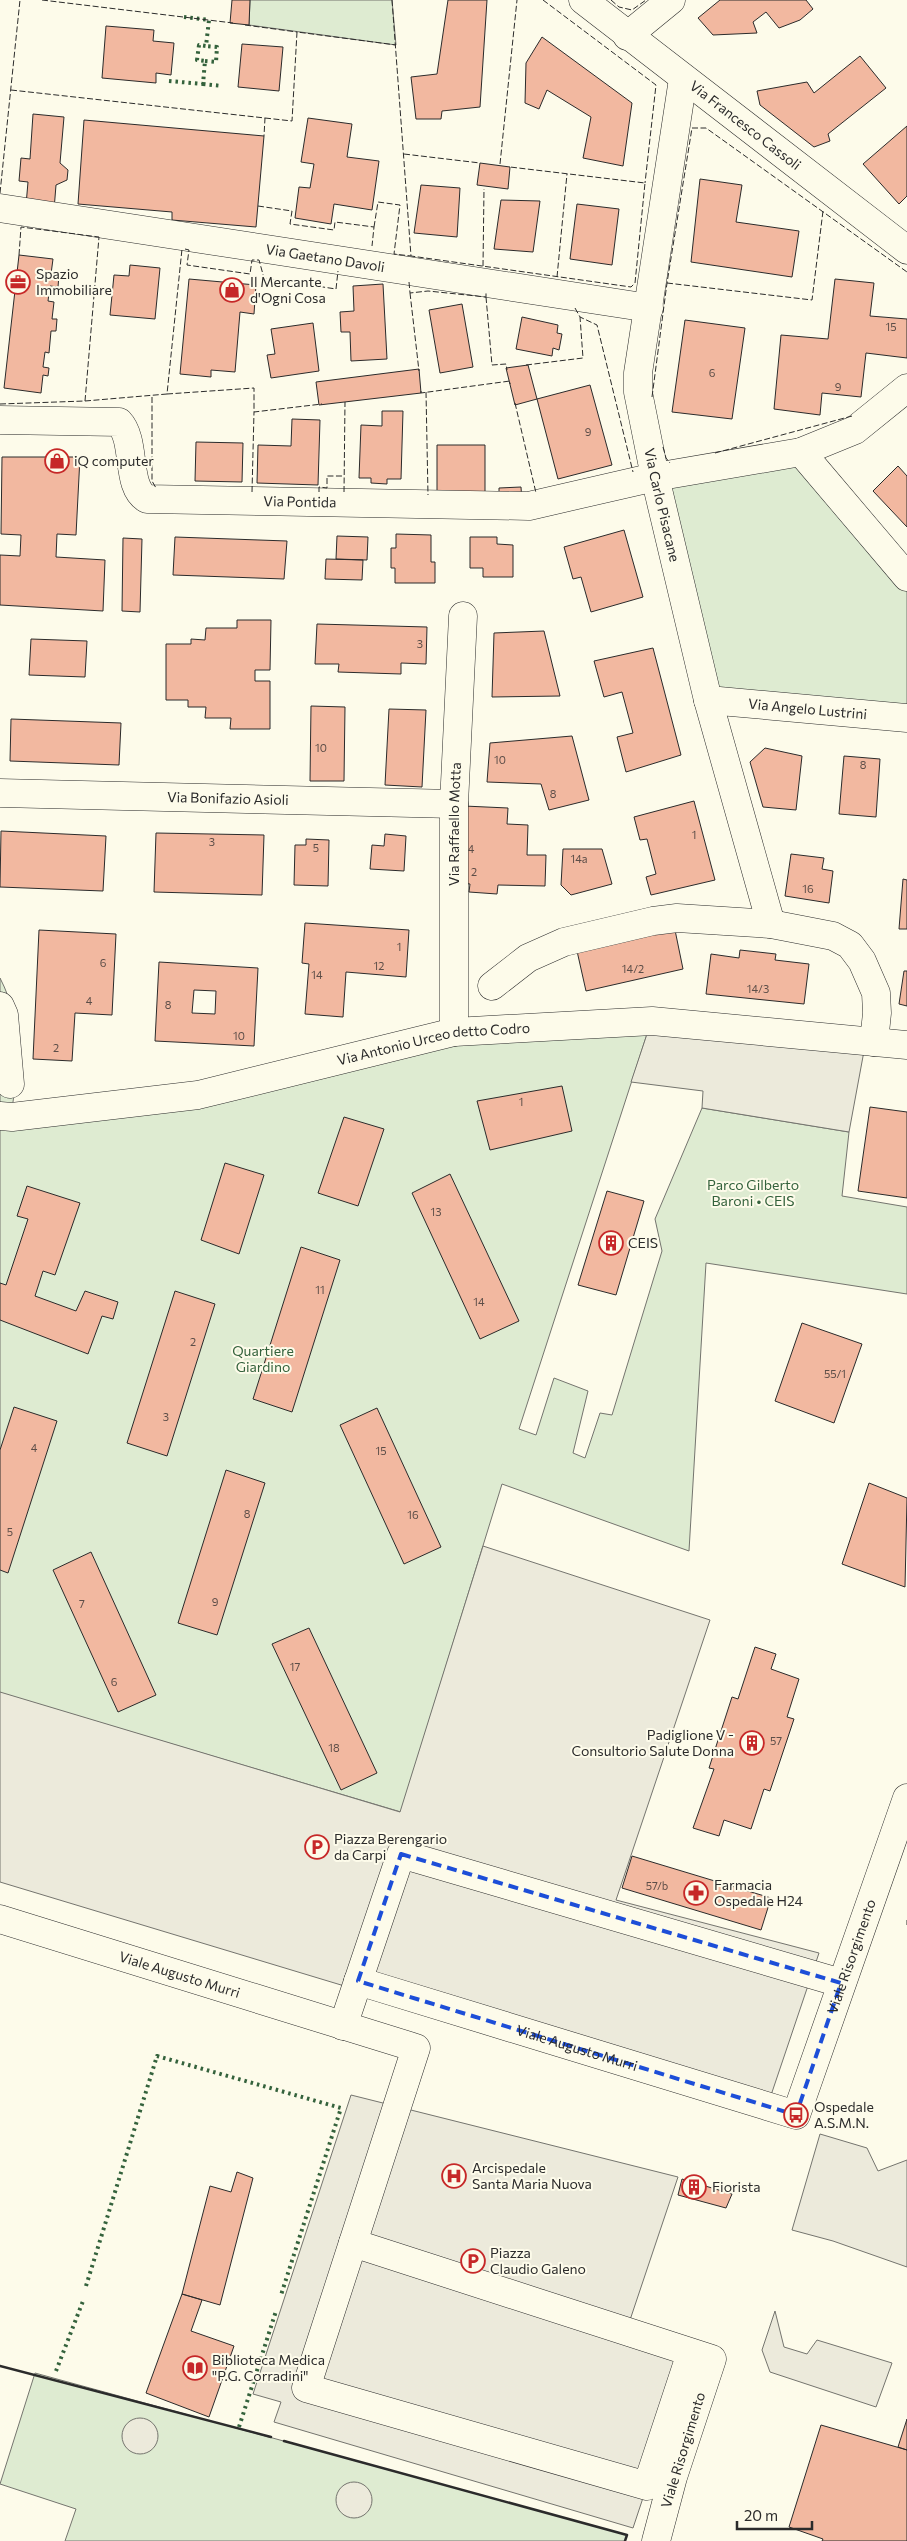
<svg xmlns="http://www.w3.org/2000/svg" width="907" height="2541" viewBox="0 0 907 2541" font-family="Commissioner,sans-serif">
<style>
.green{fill:#deebd1;stroke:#74746e}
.parking{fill:#eceadb;stroke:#74746e}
.building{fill:#f2b8a0;stroke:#2b2b2b;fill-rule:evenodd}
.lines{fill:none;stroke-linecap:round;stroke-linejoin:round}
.minor-casing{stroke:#2b2b2b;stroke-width:29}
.minor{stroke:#fdfbea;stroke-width:28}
.hedge{stroke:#34623c;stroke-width:4;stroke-dasharray:2.5 4;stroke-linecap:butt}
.fence{stroke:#2b2b2b;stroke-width:1;stroke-dasharray:6 2.5;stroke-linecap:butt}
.wall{stroke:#2b2b2b;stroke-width:2.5}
.marked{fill:none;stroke:#1d4ed8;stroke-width:4;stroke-dasharray:10 6;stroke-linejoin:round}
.labels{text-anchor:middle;stroke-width:4;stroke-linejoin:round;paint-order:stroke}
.number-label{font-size:11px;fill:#5d4e48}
.street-label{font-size:14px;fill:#2b2b2b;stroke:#fdfbea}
.poi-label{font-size:14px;fill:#2b2b2b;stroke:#fdfbea;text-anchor:start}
.park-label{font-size:14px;fill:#34623c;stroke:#fdfbea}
</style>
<rect width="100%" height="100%" fill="#fdfbea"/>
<path class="green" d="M250,0H392L396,45L249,25Z
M801,452L907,577V718L708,700L655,477Z
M0,978C25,1026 17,1073 10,1124L454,1040L649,1028L519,1429L536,1435L554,1378L588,1391L573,1453L585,1458L600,1413L612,1415L662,1251L655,1219L702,1108L849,1132L842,1196L907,1207V1294L706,1263L689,1551L502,1484L401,1812L0,1693Z
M35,2373L627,2535L625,2541H65L76,2509L0,2484Z"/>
<path class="parking" d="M649,1028L864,1051L849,1132L702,1108L703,1091L631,1082Z
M483,1546L710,1620L616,1900L819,1953L765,2113L0,1882V1692L400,1812Z
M351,2095L678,2177L630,2320L695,2341L633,2528L274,2422L281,2402L253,2394Z
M820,2134L867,2148L878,2171L907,2160V2267L833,2241L792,2230Z
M775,2311L784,2347L807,2354L817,2340L892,2363L876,2407L770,2372L762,2350Z
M122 2436a18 18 0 1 1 36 0a18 18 0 1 1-36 0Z
M336 2500a18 18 0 1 1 36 0a18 18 0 1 1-36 0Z"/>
<path class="building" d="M232,0H250L249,25L230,23Z
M448,0H487L480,107L442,111L441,119H416L411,77L437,74Z
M720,0H806L813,9L800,20L779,28L766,12L753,22L757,33L713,35L698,18Z
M106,26L154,30L153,41L174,43L171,75L156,73V83L102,78Z
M542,37L632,103L623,166L583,158L591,117L547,90L539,109L525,103L526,63Z
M242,44L283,47L279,91L238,87Z
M860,56L886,88L828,134L830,141L814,147L760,105L757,91L807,82L814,93Z
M33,114L64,117L60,163L68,170L67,180L56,185L54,210L26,205L28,182L19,181L21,158L30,159Z
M308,118L352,124L347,157L379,161L372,210L334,204L331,224L295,218L299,187L310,188L314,164L301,162Z
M84,120L264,136L256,227L172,220V212L78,204Z
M907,126V196L899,204L863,164Z
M480,163L510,167L508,189L477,185Z
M700,179L742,185L736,222L799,231L792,277L691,262Z
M421,185L460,188L457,237L414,233Z
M501,200L540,201L533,252L494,249Z
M577,204L619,209L612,265L570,259Z
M19,255L53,259L51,274L59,275L58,287L50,286L48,301L54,302L52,319H57L56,331H51L49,353L45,352L43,367L49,368L48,376L43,375L41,393L4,388Z
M130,265L160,268L155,319L110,315L114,275L129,276Z
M189,279L256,285L254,314L240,312L235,372L211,370V377L180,374Z
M835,279L874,283L870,316L907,319V358L866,353L861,397L822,393L820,415L774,409L781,335L828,339Z
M383,284L387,359L351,361L350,332H341L340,312L354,311L353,286Z
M462,304L473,367L440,373L429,310Z
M522,317L558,325L557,333L562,334L559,350L553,348L552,356L516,349Z
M685,320L745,328L732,419L672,412Z
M313,323L319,371L271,378L267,355L275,354L271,329Z
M528,365L537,399L515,405L506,368Z
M419,369L421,393L319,405L316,382Z
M590,385L612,465L558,479L537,399Z
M382,411H403L401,479H387V484L371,483V478H359L361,425L382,426Z
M292,419L320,420L318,485L257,483L258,445L291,446Z
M196,442L243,443L242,482L195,481Z
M437,445H485V494H437Z
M2,457H80L76,535L57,534L56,557L105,560L103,611L0,605V555L20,556L21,535L1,534Z
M898,466L907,476V527L873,491Z
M521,487L522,502H499V488Z
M624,530L643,597L591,612L581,577L573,579L564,547Z
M396,534L431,535V562H435V583H395V568H391V548H396Z
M337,536L368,537L367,560L336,559Z
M175,537L287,541L284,579L173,575Z
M470,537H497V544L513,545V577H483V568H470Z
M123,538L142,539L140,612L122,611Z
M326,559L363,560L362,580L325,579Z
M237,620H271L270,670H255V681H270V729H230L231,718H205L206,707H188V700H166V644H191V639L205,640L206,628H237Z
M317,624L427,627L426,664L401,663V674L338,672L339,664H315Z
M544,631L560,696L492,697L494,633Z
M31,639L87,641L85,677L29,675Z
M653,648L681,755L626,772L617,737L633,733L622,692L604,697L594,661Z
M311,706L345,707L344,781H310Z
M389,709L426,710L422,787L385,785Z
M11,719L121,723L119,765L10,761Z
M572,736L589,800L549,810L541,784L487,782L490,743Z
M765,748L802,756L796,810L763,807L750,762Z
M844,756L880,759L876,817L839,814Z
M694,801L715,880L651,895L646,877L656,874L647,839L640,840L634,817Z
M464,806L508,808L507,824L528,825L527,855H546L545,886L498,885L497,894L469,892L470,884L461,883Z
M1,831L106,836L103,891L0,887Z
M156,833L264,835L262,895L154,892Z
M385,834L406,836L404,871L370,869L372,845L384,846Z
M306,839L329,840L328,886L294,885L295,845H306Z
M563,849H602L612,884L571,895L561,885Z
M791,854L824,858L822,869L833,871L829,903L785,896Z
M903,879L907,880V929H899Z
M305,923L409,930L406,977L346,972L343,1017L305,1014L309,964L302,963Z
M39,930L116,934L112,1015L75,1013L72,1061L33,1059Z
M675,930L683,969L586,991L577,951Z
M740,950L776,954L775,960L809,964L804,1004L706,994L711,954L739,958Z
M159,962L258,968L254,1046L155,1041ZM194,990L216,991L215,1014L192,1013Z
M904,971H907V1006L899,1004Z
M562,1086L572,1131L490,1150L477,1101Z
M870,1107L907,1112V1198L858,1191Z
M344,1117L384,1129L358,1206L318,1193Z
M225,1163L264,1175L239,1254L201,1240Z
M450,1174L519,1321L480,1339L412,1193Z
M27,1186L80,1203L55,1275L43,1271L35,1296L76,1311L85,1291L118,1302L113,1319L102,1316L88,1354L0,1320V1283L6,1285L28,1219L17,1216Z
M607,1191L644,1201L616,1295L578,1285Z
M301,1247L340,1260L292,1412L253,1399Z
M175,1291L215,1304L167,1456L127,1443Z
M802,1323L862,1344L834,1423L775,1401Z
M14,1407L57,1421L8,1573L0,1570V1450Z
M377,1408L441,1547L404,1564L340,1425Z
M226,1470L265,1483L217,1635L178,1623Z
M869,1483L907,1498L905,1587L842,1564Z
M91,1552L156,1695L118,1712L53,1570Z
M309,1628L377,1773L341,1790L272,1644Z
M755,1647L776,1654L771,1669L799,1679L787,1717L794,1719L770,1791L764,1789L751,1829L724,1820L719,1836L693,1828L714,1769L709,1768L732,1697L738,1699Z
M632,1856L771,1898L761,1930L622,1888Z
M237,2172L253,2178L220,2305L182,2294L210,2186L231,2192Z
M682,2179L732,2194L726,2208L678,2195Z
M182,2294L202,2300L191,2331L234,2346L209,2417L146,2393Z
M907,2419V2450L898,2447Z
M821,2425L907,2450V2541H822L823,2539L789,2527Z"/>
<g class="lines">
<g class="minor-casing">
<g id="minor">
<path id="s1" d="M583,0L907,250"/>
<path d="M627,36L671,0"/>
<path id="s2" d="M683,79L638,373V392L655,477L708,700L771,924"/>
<path id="s3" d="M0,208L649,308"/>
<path id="s4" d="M0,420L119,422C137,441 125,487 147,499L529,506L655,477L801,452L855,430L907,388"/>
<path d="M801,452L907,577"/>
<path id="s5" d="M708,700L907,718"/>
<path id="s6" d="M0,793L454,804"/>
<path d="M492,986L528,958L564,942L653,921L677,918L771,924L833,936L850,945L862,961L876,993L877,1013L874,1042"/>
<path d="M0,1006L4,1015L10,1084"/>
<path id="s7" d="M454,1032V804L463,616"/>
<path id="s8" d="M0,1116L12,1117L198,1095L454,1032L652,1021L907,1045"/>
<path id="s9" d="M0,1919L416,2048L306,2388L647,2486L691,2353"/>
<path id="s10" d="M358,1981L796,2115L907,1798"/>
<path d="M343,2026L401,1854L841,1983"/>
<path d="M353,2243L712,2359L673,2477L656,2541"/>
</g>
</g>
<use href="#minor" class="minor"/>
<path class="hedge" d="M205,61L216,62L217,47L206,46
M169,81L203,84L205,61L197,60L199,45L206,46L209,20L184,17
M203,84L222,86
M86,2286L157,2056L341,2108L281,2295
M56,2371L83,2301
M239,2427L276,2311"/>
<path class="fence" d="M42,0L233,23
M392,0L411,256L631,287L635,283L645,183L510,167
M543,0L656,85L645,183
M611,0L619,7L632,10L646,0
M245,25L297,32
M11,90L265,118L264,136
M265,118L292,121L297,32L396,45
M404,154L480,163
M500,164L517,0
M0,193L20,0
M258,206L292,211L290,224L334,230L335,222L374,227L372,246
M374,227L378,202L400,205L394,254L411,256
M185,249L189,250L187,265L250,274L252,260H259L264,278L336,289L338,271
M19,255L21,227L99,237
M483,266L484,189
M557,277L567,174
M409,282L410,293L428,291L486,297V293
M667,283L812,300L823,211
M410,293L419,371
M486,297L492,365L506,364L507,370
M575,308L580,317L597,325L633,472
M526,365L583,358L580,317
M421,391V393L510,381V384
M426,392L428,495
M167,394L254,388V412L322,404
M152,397V481L156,488
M652,397L667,283L692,128H706L907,272
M85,401L167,394L182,249
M515,403L536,493
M0,404L85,401L99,237
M663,447L666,458L670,463
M715,453L852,416
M252,492L254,412
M319,492V487L327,488V476H344
M344,492L345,402
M907,1920V1925"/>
<path class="wall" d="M0,2366L271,2437
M284,2441L627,2535L625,2541"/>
</g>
<path class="marked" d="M401,1854L841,1983L796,2115L358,1981Z"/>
<defs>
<g id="office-ring" transform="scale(1.25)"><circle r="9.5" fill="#fdfbea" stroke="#c62828" stroke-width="1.5"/><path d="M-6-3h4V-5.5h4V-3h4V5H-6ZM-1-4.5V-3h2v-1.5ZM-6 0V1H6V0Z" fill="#c62828"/></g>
<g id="shop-ring" transform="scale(1.25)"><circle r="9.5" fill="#fdfbea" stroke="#c62828" stroke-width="1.5"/><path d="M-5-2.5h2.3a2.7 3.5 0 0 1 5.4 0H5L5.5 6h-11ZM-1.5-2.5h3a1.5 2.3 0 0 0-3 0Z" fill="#c62828"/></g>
<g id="building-ring" transform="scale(1.25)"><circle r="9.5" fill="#fdfbea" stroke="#c62828" stroke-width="1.5"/><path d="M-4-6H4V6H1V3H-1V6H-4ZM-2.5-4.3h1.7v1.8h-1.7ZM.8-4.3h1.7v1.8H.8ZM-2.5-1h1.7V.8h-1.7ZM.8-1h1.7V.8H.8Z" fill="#c62828"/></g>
<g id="parking-ring" transform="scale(1.25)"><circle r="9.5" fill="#fdfbea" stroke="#c62828" stroke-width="1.5"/><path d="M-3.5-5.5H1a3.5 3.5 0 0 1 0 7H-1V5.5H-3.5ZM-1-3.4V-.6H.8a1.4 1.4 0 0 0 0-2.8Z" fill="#c62828"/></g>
<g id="pharmacy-ring" transform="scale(1.25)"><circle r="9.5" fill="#fdfbea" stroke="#c62828" stroke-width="1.5"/><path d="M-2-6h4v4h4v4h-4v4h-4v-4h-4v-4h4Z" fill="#c62828"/></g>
<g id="bus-ring" transform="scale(1.25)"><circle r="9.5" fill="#fdfbea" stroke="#c62828" stroke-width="1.5"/><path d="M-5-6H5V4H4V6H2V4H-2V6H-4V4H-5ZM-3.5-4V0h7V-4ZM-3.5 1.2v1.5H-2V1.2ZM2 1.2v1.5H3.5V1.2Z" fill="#c62828"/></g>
<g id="hospital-ring" transform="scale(1.25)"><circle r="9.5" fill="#fdfbea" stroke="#c62828" stroke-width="1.5"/><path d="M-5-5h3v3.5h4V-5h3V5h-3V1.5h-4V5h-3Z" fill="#c62828"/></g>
<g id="library-ring" transform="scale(1.25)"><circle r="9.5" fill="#fdfbea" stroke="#c62828" stroke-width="1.5"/><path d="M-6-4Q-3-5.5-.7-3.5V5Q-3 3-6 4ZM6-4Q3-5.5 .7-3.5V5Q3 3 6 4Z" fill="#c62828"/></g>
</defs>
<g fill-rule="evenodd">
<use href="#office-ring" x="18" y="282"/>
<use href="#shop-ring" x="232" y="290"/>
<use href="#shop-ring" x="57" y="461"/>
<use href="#building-ring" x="611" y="1243"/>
<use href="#building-ring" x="752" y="1743"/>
<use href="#parking-ring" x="317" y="1847"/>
<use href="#pharmacy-ring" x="696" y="1893"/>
<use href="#bus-ring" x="796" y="2115"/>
<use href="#hospital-ring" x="454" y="2176"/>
<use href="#building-ring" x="694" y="2187"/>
<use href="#parking-ring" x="473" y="2261"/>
<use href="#library-ring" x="195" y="2368"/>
</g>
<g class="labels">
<g class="number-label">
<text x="891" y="331">15</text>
<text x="712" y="377">6</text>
<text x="838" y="391">9</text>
<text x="588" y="436">9</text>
<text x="420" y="648">3</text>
<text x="321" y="752">10</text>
<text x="500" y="764">10</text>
<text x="863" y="769">8</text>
<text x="553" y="798">8</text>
<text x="694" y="839">1</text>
<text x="212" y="846">3</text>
<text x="316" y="852">5</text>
<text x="471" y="853">4</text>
<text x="579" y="863">14a</text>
<text x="474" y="876">2</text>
<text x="808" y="893">16</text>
<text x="399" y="951">1</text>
<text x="103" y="967">6</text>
<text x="379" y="970">12</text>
<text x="633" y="973">14/2</text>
<text x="317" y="979">14</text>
<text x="758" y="993">14/3</text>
<text x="89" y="1005">4</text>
<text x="168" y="1009">8</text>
<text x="239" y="1040">10</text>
<text x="56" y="1052">2</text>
<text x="521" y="1106">1</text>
<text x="436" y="1216">13</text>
<text x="320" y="1294">11</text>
<text x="479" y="1306">14</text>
<text x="193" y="1346">2</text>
<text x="835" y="1378">55/1</text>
<text x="166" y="1421">3</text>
<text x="34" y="1452">4</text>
<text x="381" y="1455">15</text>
<text x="247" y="1518">8</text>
<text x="413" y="1519">16</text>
<text x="10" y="1536">5</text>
<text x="215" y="1606">9</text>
<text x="82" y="1608">7</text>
<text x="295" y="1671">17</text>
<text x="114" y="1686">6</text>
<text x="776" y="1745">57</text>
<text x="334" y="1752">18</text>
<text x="657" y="1890">57/b</text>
</g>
<g class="street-label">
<text dy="5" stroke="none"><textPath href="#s1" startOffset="205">Via Francesco Cassoli</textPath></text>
<text dy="5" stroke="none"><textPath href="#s3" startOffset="329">Via Gaetano Davoli</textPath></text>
<text dy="5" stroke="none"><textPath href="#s4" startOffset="356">Via Pontida</textPath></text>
<text dy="5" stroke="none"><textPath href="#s2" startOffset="432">Via Carlo Pisacane</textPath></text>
<text dy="5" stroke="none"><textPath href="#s5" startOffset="100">Via Angelo Lustrini</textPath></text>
<text dy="5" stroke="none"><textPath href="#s6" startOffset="228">Via Bonifazio Asioli</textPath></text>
<text dy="5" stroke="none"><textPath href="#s7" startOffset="208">Via Raffaello Motta</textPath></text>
<text dy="5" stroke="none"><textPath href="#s8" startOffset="441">Via Antonio Urceo detto Codro</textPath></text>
<text dy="5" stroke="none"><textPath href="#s10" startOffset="626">Viale Risorgimento</textPath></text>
<text dy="5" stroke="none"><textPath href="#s9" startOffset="188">Viale Augusto Murri</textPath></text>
<text dy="5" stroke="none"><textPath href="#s10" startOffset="229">Viale Augusto Murri</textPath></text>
<text transform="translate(683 2450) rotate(-73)" y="5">Viale Risorgimento</text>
</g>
<g class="poi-label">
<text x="36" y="279">Spazio<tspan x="36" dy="16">Immobiliare</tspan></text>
<text x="250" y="287">Il Mercante<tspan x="250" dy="16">d'Ogni Cosa</tspan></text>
<text x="74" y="466">iQ computer</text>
<text x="628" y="1248">CEIS</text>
<text x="734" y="1740" text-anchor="end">Padiglione V -<tspan x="734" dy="16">Consultorio Salute Donna</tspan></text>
<text x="334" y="1844">Piazza Berengario<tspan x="334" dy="16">da Carpi</tspan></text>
<text x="714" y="1890">Farmacia<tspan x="714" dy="16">Ospedale H24</tspan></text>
<text x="814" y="2112">Ospedale<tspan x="814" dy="16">A.S.M.N.</tspan></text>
<text x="472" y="2173">Arcispedale<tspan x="472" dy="16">Santa Maria Nuova</tspan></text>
<text x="712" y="2192">Fiorista</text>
<text x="490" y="2258">Piazza<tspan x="490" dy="16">Claudio Galeno</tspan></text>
<text x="212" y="2365">Biblioteca Medica<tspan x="212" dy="16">"P.G. Corradini"</tspan></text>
</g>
<g class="park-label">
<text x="753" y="1190">Parco Gilberto<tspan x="753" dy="16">Baroni • CEIS</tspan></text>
<text x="263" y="1356">Quartiere<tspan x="263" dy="16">Giardino</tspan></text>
</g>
</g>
<path d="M737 2521v8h75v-8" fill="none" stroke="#2b2b2b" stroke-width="2.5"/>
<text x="744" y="2521" font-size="15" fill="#2b2b2b" stroke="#fdfbea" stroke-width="4" paint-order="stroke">20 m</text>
</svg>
